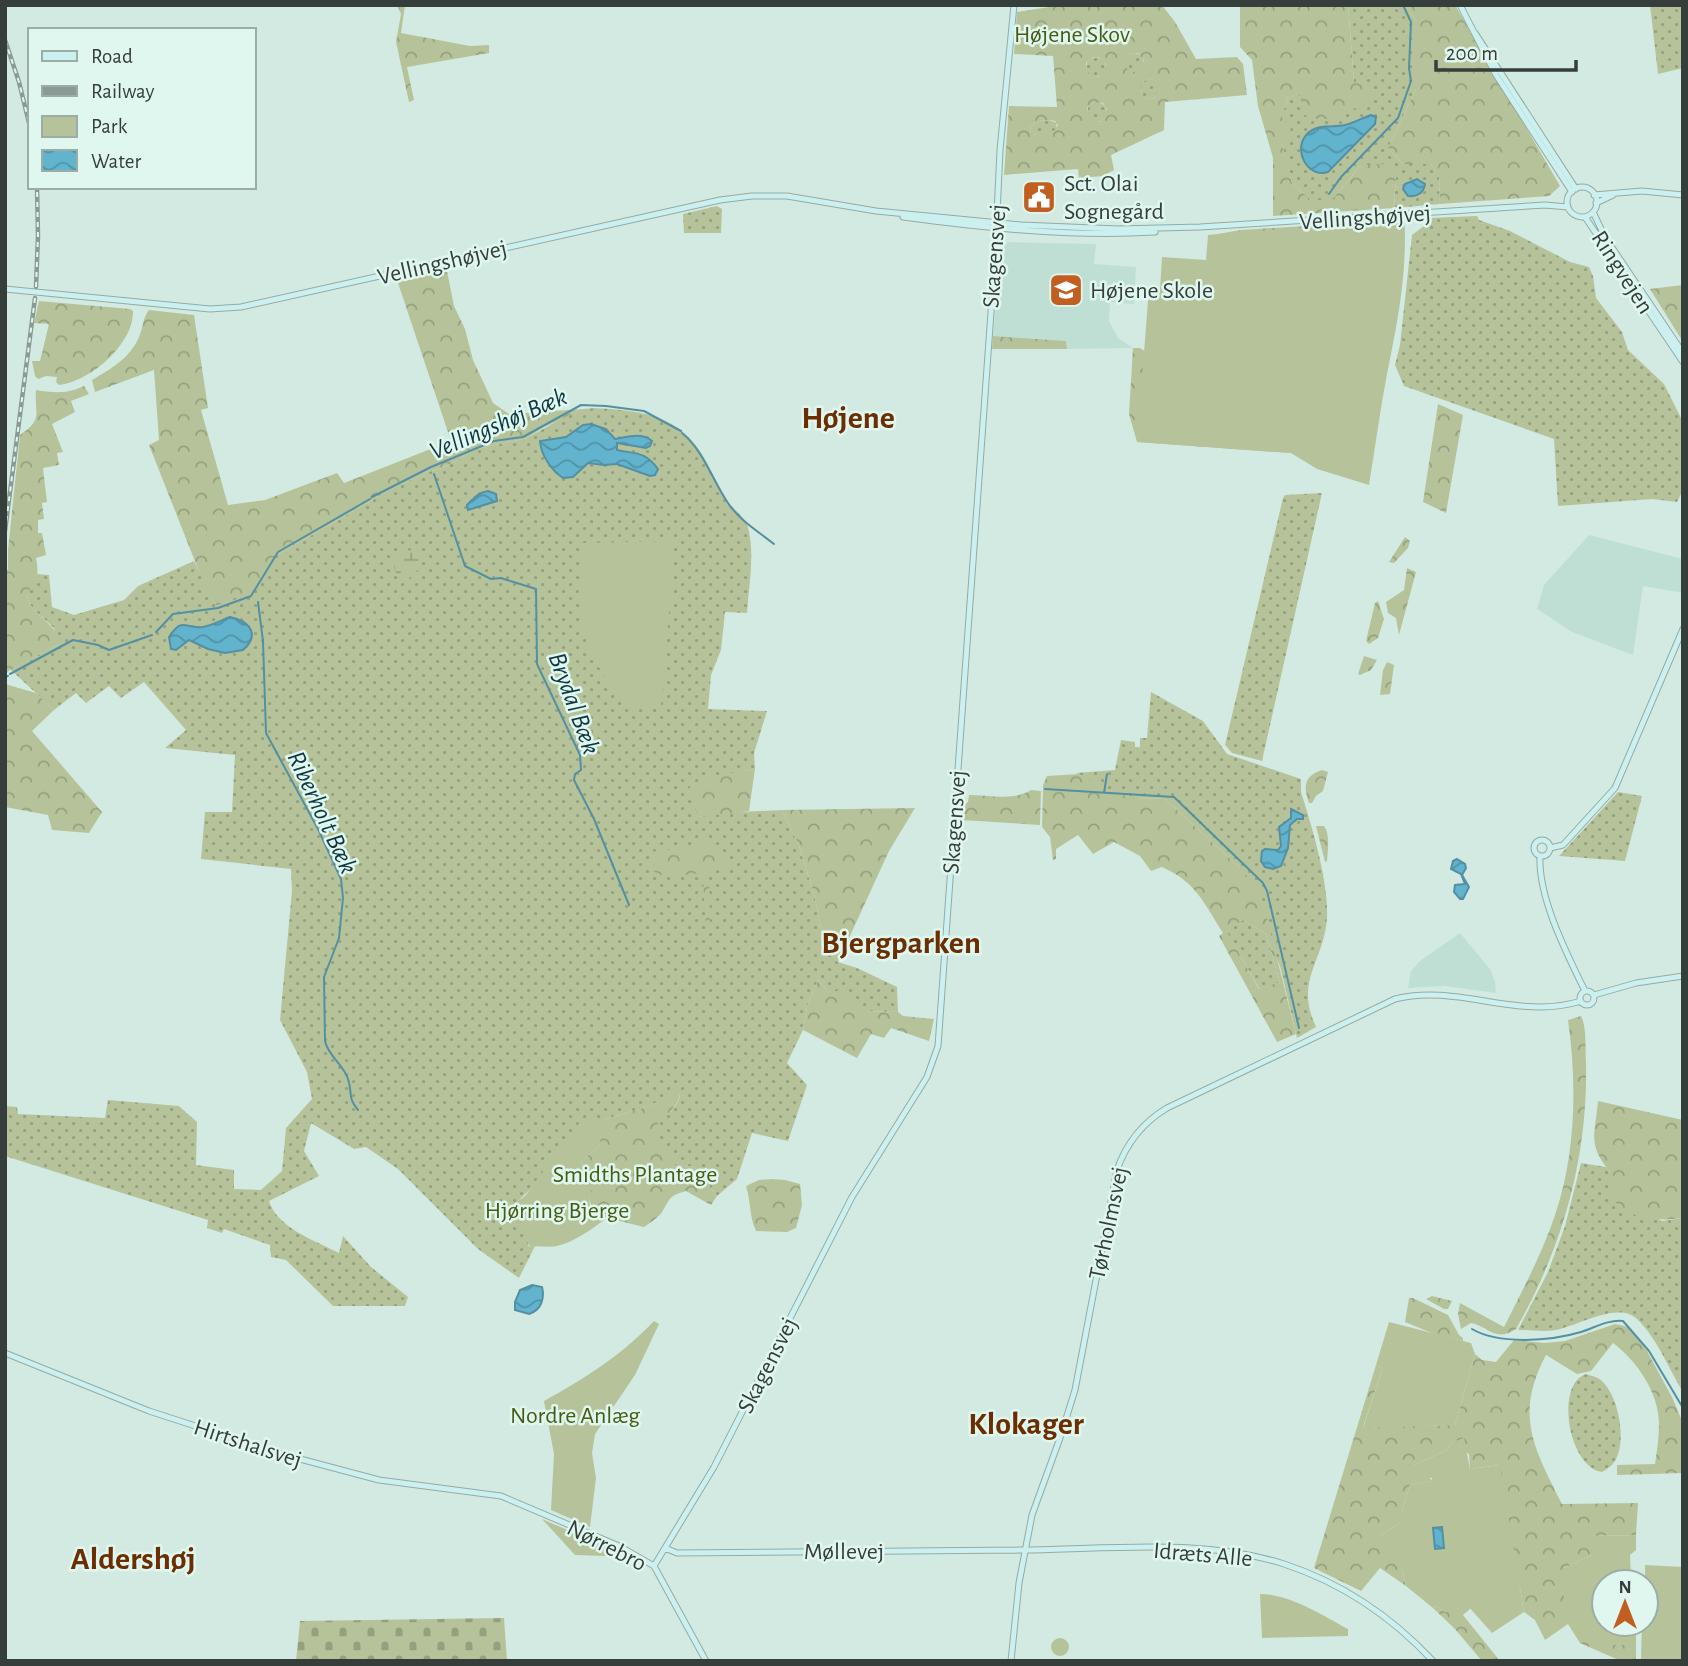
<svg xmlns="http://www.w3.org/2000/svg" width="1688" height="1666" viewBox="0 0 1688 1666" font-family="'Alegreya Sans',sans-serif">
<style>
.built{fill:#c0dfd4}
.grass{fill:url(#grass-dots);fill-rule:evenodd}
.forest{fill:url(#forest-crowns);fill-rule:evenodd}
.wetland{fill:url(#wetland-marsh)}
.cemetery{fill:url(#cemetery-stones)}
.green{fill:#b6c39a}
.water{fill:url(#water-waves);stroke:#5490a2;stroke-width:2}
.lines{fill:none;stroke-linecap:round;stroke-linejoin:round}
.stream{stroke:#5490a2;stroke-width:2}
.secondary-casing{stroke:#95aba3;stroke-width:7}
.secondary{stroke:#ccefef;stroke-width:5}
.rail-casing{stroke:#8a9a95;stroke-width:4.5}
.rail{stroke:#e0f7ef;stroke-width:2;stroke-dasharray:5;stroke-linecap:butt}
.labels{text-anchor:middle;stroke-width:5;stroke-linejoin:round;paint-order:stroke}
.park-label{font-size:24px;fill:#485a13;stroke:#e0f7ef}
.poi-label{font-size:24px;fill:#353e3b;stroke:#e0f7ef;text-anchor:start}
.street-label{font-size:24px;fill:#353e3b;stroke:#e0f7ef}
.water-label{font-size:26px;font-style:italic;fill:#0f3742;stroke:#e0f7ef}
.district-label{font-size:32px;font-weight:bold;fill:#6b2e02;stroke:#e0f7ef}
</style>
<defs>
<pattern id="grass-dots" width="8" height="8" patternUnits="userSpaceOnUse" patternTransform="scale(1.75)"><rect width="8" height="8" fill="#b6c39a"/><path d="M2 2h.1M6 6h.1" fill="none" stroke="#95a07f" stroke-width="1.8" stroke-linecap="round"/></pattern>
<pattern id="forest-crowns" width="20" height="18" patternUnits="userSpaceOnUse" patternTransform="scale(1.75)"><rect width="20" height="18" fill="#b6c39a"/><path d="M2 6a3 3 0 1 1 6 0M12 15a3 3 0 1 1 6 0" fill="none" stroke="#95a07f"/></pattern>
<pattern id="wetland-marsh" width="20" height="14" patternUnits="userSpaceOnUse" patternTransform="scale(1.75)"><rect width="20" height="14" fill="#b6c39a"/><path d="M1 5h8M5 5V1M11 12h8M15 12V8" fill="none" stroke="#95a07f"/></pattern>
<pattern id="cemetery-stones" width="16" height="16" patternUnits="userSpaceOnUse" patternTransform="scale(1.75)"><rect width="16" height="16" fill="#b6c39a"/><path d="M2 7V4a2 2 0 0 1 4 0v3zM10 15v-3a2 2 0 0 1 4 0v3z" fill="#95a07f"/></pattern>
<pattern id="water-waves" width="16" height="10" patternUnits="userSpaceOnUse" patternTransform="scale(1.75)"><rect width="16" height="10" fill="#61b3ce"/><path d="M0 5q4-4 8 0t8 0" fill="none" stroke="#5193a8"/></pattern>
</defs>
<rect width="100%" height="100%" fill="#d3eae2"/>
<path class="built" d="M1008,242L1096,244L1094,264L1136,267L1134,304L1110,302L1109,321L1118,338L1133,348L1067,349L1066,341L993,336L998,278L1004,246Z
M1589,535L1683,559V593L1643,586L1633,655L1572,632L1537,609L1544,585Z
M1460,933L1490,969L1495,981L1496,993L1444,986L1408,988L1411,971L1420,961Z"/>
<path class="grass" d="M1348,5H1405L1416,20V89L1388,148L1403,164H1431L1439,176L1440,204L1394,208L1396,175L1361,165L1332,200H1311L1292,183L1285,158L1282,143L1280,116L1287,104L1286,98L1354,82ZM1366,116L1375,124L1328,172C1316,177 1309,166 1302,158L1329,125L1345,126Z
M1650,5H1683V68L1658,74Z
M1124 63a10 10 0 1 1 20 0a10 10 0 1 1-20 0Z
M1086 67a10 10 0 1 1 20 0a10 10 0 1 1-20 0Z
M1140 89a10 10 0 1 1 20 0a10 10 0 1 1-20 0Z
M1087 112a10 10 0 1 1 20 0a10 10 0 1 1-20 0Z
M1049,120L1057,123L1055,132C1046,135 1036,138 1030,131L1031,126L1039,121Z
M717,206L722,209L721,233H684L683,214Z
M1477,216L1479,220L1510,231L1570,262L1589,267L1593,276L1596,298L1622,332L1628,350L1664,384L1683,422V490L1677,502L1652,499L1558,506L1554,439L1404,386L1395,365L1400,345L1412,235L1424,226L1430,218Z
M594,408C629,410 668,412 693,442C706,457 715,480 725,498C731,508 745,516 748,527C755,555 749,584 747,613L725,612L721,650L711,675L708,709L767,711L754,753L755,769L740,772L693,801L700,817L717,813L782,810L799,846L815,897L824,945L838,962L857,968L897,987L898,1012L863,1011L829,993L818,979L807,1007L803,1030L787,1063L807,1085L788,1141L752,1133L737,1179L717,1196L694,1167L675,1165L671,1162L654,1126C664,1117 680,1107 680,1093L643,1108L603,1120L604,1118L518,1201L529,1247L535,1246L519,1278L478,1249L398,1169L366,1147L354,1149L311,1123L304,1151L319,1176L269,1201C277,1228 316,1241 339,1253L343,1236L371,1267L408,1297L405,1306H333L286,1260L271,1257L270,1245L224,1229L222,1233L207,1228L208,1220L5,1156V1106L17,1107L18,1114L105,1118L108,1100L179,1106L197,1122L196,1165L234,1170V1189L261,1190L282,1171L286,1128L312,1099L307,1072L280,1020L292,891L291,869L201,859L205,812H232L235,755L165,748L186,730L144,682L121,698L109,686L86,703L76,693L54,710L10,669L58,645L54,628L33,609L28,601V591L37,574L49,575L52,607L74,615L124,600L138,586L194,561L216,606L261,579L277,555L395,487L428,472L445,467L477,449L527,438L564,417L583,409Z
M1322,493L1262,761L1232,753L1225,745L1283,498L1285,495Z
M1151,692L1203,721L1227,754L1301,779V792C1312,827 1329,882 1327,918C1324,962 1294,980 1316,1027L1297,1038L1280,966L1239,867L1164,798C1123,801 1110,792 1076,773L1115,770L1121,740L1135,742V747H1140V738H1147Z
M1618,792L1642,796L1625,861L1559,856Z
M1243,920L1266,934L1280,982L1260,990L1225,929Z
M1581,1163L1606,1167L1610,1172V1190L1662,1221L1683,1218V1392C1669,1369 1657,1338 1637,1319C1619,1301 1579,1325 1556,1330C1544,1332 1531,1330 1518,1330L1548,1272L1565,1226Z
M1586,1374C1592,1376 1598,1377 1602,1381C1619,1397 1627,1441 1615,1461C1612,1466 1607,1469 1602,1472C1569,1468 1554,1385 1586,1374Z"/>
<path class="forest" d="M397,5H405L401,33L470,46L489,45V53L407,67L414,100L409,102L396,42L401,14Z
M1062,5H1162L1175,22L1196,59L1237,57L1243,64L1247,95L1165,102L1164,130L1111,155L1114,170L1103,176L1079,178L1078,169L1004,175L1009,106L1057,107L1053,56L1014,54L1017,12ZM1131,53H1138L1144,60L1142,69C1133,76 1124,70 1125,59ZM1093,57H1099L1106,64L1104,73L1098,77C1090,77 1085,71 1086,63ZM1150,79L1156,81L1160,89L1155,98C1147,100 1141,97 1140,89L1144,81ZM1094,102L1103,103L1107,109L1105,118L1099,122L1092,120L1088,115L1087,108ZM1049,120L1055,121L1058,125L1052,133L1036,135L1030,131L1031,126L1039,121Z
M1240,5H1348L1354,82L1370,87V100C1348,112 1326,128 1301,113V95L1286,98L1287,104L1281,116L1291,129L1282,144L1292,183L1311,200H1332L1361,165L1385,164L1396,175L1394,208L1273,216V158L1258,106L1252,60L1240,47Z
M1405,5H1455L1560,186L1549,196L1440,204L1439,177L1431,164H1403L1388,148L1416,89V20Z
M1404,220L1405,240L1291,453L1137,442L1129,414L1133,348H1140L1286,445L1212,235L1241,230Z
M446,266L454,306L465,329L473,360L493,403L509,414L583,409L544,427L527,438L477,449L445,467L428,472L395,487L277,555L261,579L249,592L216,606L202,579L149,445L159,440L154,370L95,392L92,380C111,369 130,358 139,337C143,328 143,317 149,310L194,315L208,408L201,410L228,505L265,500L337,473L344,483L451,441L396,277Z
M1683,285V342L1650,289Z
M39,301L130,309L133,311C134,344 90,382 59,385L56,382L57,377L46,376L38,379L35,376L32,361H40L49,324L34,323Z
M993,336L1066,341L1067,349H992Z
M84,386L89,394L71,401L75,412L52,424L63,452L57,453L59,465L43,468L47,502L42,503L44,519L38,520V533H42L46,555L36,558C37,563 38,570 37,575C36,584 26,588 28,600C30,610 53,624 60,638L58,645L11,669L5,674V570H8V550L20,435C44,418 34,415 36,390C54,393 67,394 84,386Z
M1438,404L1463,415L1446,513L1423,502Z
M1405,537L1410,541L1408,548L1394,563L1389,562Z
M1407,568L1416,572L1399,635L1396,618L1388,613L1386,602L1404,590Z
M1378,601L1384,619L1378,638L1369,644L1366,641L1375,603Z
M1364,656L1377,660L1371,670L1360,675L1358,674Z
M1387,662L1394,665L1390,694L1380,695L1383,670Z
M5,684L36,693L54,710L32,731L102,812L89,833L52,830L48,815L5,807Z
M755,769L749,811L699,817L687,790C706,773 731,774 755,769Z
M1322,770L1328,772L1323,791L1316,796L1312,803H1309C1303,786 1304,776 1322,770Z
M1079,774C1111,792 1126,801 1164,798L1239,867L1260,891L1264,906L1296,1034L1277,1042L1219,936L1223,933C1204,903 1196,882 1162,867L1151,871L1140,856L1114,842L1093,854L1078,835L1056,849V859L1053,860L1050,837L1042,827L1043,785L1047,776ZM1243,920L1266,934L1280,982L1259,989L1226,930Z
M1031,790L1041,791L1040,825L961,820L963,806L968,802L969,795C988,795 1015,801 1031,790Z
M915,808L889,851L838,962L824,945L815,897L799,846L782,810Z
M1316,826H1324C1330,833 1328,851 1327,861L1325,862Z
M705,831L708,847L727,857L732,866L723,870L709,871L710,931H706L703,880L700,873L666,877L654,872L652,852L700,845V835Z
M818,979L829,993L844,989L854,995L863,1011L898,1012L903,1016L934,1019L929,1041L891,1028L884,1038L871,1034L857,1058L803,1030L807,1007Z
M1581,1016C1587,1028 1585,1048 1586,1063C1588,1157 1563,1247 1516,1329C1495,1343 1488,1326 1471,1323L1461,1329L1458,1314L1460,1303L1504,1327C1522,1291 1542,1254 1555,1215C1576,1154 1577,1083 1568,1020Z
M680,1092C680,1106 664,1117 655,1127L672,1162L675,1165L694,1167L717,1196L711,1205L686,1191C668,1196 671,1198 662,1212C658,1218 650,1223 644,1227L595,1215C586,1195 589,1194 595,1173L583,1167L581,1161L599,1147L603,1120L643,1108Z
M1598,1101L1683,1120V1218C1659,1222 1616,1219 1610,1190C1609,1185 1610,1177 1610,1172C1587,1144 1595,1135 1598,1101Z
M771,1179L785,1180L800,1184L802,1205L796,1228L787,1232L756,1231C749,1216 751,1202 746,1186L759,1180Z
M1432,1296L1452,1301L1448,1309H1444L1426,1299Z
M1409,1298H1413L1448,1315L1459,1335L1463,1338V1341L1434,1334L1405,1322Z
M1615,1324L1629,1327L1647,1351L1672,1397L1683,1423V1473L1617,1475V1465L1655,1464C1657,1451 1659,1437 1659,1424C1659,1393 1637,1361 1613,1343L1591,1371L1577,1374L1546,1355C1514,1415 1534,1448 1562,1504L1638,1503L1636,1535L1592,1536V1555L1564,1568V1620H1590L1628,1645V1624H1636V1661H1621L1580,1643L1568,1624L1545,1640L1535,1620L1524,1612L1519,1582L1499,1581V1465L1470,1469L1469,1454L1452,1442L1447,1450L1414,1465L1433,1481L1410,1485L1402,1512V1522L1380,1535L1402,1570L1406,1586L1380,1568L1361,1591L1314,1568L1376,1365L1383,1368L1363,1427L1455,1425L1475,1354L1482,1360L1496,1362L1514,1340L1544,1343L1565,1341Z
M1479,1592L1471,1608L1463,1615L1500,1661H1482L1455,1629L1433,1608L1436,1606L1446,1612Z"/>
<path class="wetland" d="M414,550L420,558L421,567L407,580H400L394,569V561L404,551Z"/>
<path class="cemetery" d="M504,1618L507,1661H296L300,1621Z"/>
<path class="green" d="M1404,220C1408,270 1397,325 1387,374C1380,411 1375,448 1369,485L1317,469L1291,453L1137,442L1148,301L1160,290L1162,257L1206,260L1208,235Z
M675,541L661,708C646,709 628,707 617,696L594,659L584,634L578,598L583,543Z
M583,1118H604L599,1147L581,1161L583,1167L596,1173L597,1177C589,1196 582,1210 606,1219C591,1229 575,1242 557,1246C549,1248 539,1245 530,1247L521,1228L518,1201L525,1196Z
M654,1321L659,1324L635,1375L595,1434L592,1453L596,1478L590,1527L551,1510L554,1454L544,1401C584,1379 622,1355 654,1321Z
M1389,1322L1471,1343L1475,1354L1455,1425L1363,1428L1383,1368L1376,1365Z
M1464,1438L1470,1469L1500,1465L1524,1612L1492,1633L1468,1606L1446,1612L1436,1606L1433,1608L1406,1586L1402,1570L1386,1548L1380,1535L1402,1522V1512L1410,1485L1432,1481V1478L1422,1479L1414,1475V1465L1447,1450L1452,1442Z
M542,1519L607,1547L606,1556L575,1555Z
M1636,1535V1550L1630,1555L1631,1582H1604V1624H1628V1645H1601L1590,1620H1564V1568L1592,1555V1536Z
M1645,1565L1683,1567V1661H1641L1642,1624H1646Z
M1260,1594C1290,1594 1322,1615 1348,1629V1636L1262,1638Z
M1051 1647a9 9 0 1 1 18 0a9 9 0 1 1-18 0Z"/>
<path class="water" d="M1371,115L1376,117L1375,124L1328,172C1308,179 1291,149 1308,133C1319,123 1333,128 1345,125C1354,123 1362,118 1371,115Z
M1417,179L1425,184C1424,193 1417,197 1408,196L1403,189L1405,184Z
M591,424L606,429L615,439C628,437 642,432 652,441L650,446L646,448L617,443V450C636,454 645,451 658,469L655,475L650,476L617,464L604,465L588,463L573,477L563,478C551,470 541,455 540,441L566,437L583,425Z
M488,491L496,494L497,501L468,510L467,505C473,499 479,492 488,491Z
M230,617C249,621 261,634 243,650L225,653L208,649L189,640L176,650L171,649L169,637C183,616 184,629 203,627C211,626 222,620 230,617Z
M1291,809L1303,815V819H1297L1290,825L1288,848L1281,866L1273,869L1265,867L1261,861L1262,851L1265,849L1278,850L1281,846L1279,827L1291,818Z
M1457,859L1465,864L1466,868L1462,875L1469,887L1463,899H1460L1454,892L1455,885L1465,884L1461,874L1451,869L1453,861Z
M532,1285L542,1287C545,1299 541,1310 529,1314L515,1310V1302L520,1290Z
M1442,1527L1444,1548L1435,1549L1433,1528Z"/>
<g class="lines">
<path class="stream" d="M1329,194L1341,177L1398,118L1411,81L1409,68L1411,22L1403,5
M682,433C704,451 712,480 728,503C739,520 759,532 774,544
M434,474L465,566L491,579L501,578L536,589L537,664L580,755L581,770L575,774L574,780L594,819L629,905
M372,497L431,467L494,441L523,437L581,405L606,406L644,411L681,431
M258,602L263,641L266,733L318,829L341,879L343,898L339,938L324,977L325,1041C328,1056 344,1065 348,1079C353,1094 347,1097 358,1110
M156,632L173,614L218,608L251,596L278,552L370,499
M10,674L73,640L98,645L109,650L152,635
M5,677L8,676
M1045,789L1174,797L1263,883L1267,891L1299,1028
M1104,793L1107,774
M1472,1329C1499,1345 1551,1341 1581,1332C1594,1328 1609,1319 1623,1321L1649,1351L1683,1408"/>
<g class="secondary-casing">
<path id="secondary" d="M1460,5L1496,75L1572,192
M1475,33L1576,189
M1567 202a15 15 0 1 1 30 0a15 15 0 1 1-30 0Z
M1594,195L1642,191L1683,195
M1596,203L1613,195
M1593,212L1605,237L1683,353
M903,217C987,228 1070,237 1155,232
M1585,217L1683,362
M5,289L210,309L241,307L720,200L752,196H787L876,211L1021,225L1118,229L1200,227L1545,205L1568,207
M1534 848a8 8 0 1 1 16 0a8 8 0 1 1-16 0Z
M1550,848L1563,845L1615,788L1683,629
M1540,856C1538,898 1567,954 1585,991
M1580 998a7 7 0 1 1 14 0a7 7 0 1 1-14 0Z
M1594,995L1636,983L1683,976
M5,1353L149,1411L285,1455L379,1480L501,1496L619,1546L654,1566L706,1661
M665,1548L677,1553C794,1552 910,1551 1027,1550C1111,1549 1202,1538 1284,1564C1342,1583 1392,1617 1433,1661
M654,1566L714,1467L852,1197L927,1077L938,1046L995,257L1000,150L1014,5
M1011,1661L1019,1583L1032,1515L1060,1438L1075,1390L1117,1170C1126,1144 1142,1123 1167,1108L1395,999C1458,983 1518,1021 1581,1001"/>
</g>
<use href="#secondary" class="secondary"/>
<g class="rail-casing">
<path id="rail" d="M5,40L19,82L30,127
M36,287L38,236L37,187
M5,531L35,298"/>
</g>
<use href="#rail" class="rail"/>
</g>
<defs>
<g id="civic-square" transform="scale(1.75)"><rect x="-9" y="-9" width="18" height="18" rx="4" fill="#c15f21" stroke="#e0f7ef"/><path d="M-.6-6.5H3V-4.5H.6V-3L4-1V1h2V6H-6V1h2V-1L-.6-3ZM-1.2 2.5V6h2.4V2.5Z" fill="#fff"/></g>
<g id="school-square" transform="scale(1.75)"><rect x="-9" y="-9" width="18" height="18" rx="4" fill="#c15f21" stroke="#e0f7ef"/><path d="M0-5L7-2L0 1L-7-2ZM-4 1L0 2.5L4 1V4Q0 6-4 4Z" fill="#fff"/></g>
</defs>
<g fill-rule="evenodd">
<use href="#civic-square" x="1039" y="197"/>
<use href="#school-square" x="1066" y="290"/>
</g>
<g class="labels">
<g class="park-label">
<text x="1072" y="42">Højene Skov</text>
<text x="635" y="1182">Smidths Plantage</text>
<text x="557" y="1218">Hjørring Bjerge</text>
<text x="575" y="1423">Nordre Anlæg</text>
</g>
<g class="poi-label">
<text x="1064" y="191">Sct. Olai<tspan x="1064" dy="28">Sognegård</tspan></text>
<text x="1090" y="298">Højene Skole</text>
</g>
<g class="street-label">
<text transform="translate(1365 217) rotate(-4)" y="8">Vellingshøjvej</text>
<text transform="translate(994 256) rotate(-86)" y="8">Skagensvej</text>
<text transform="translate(442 262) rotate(-13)" y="8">Vellingshøjvej</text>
<text transform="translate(1623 272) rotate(57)" y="8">Ringvejen</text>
<text transform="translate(954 822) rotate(-86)" y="8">Skagensvej</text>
<text transform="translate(1108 1223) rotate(-78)" y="8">Tørholmsvej</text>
<text transform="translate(767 1365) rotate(-63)" y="8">Skagensvej</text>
<text transform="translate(248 1443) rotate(18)" y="8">Hirtshalsvej</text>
<text transform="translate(607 1545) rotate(27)" y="8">Nørrebro</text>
<text x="844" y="1559">Møllevej</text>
<text transform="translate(1203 1554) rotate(5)" y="8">Idræts Alle</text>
</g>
<g class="water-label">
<text transform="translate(498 423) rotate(-23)" y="9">Vellingshøj Bæk</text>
<text transform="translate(575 703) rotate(70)" y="9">Brydal Bæk</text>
<text transform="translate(323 812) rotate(65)" y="9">Riberholt Bæk</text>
</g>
<g class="district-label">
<text x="848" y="428">Højene</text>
<text x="901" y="953">Bjergparken</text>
<text x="1026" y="1434">Klokager</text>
<text x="133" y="1569">Aldershøj</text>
</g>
</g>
<rect width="1688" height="1666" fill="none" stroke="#353e3b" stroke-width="14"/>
<rect x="28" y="28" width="228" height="161" fill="#e0f7ef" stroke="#9cada7" stroke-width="2"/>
<rect x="42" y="51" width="35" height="10" fill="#ccefef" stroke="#9cada7" stroke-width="2"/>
<text x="91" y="63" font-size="21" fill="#353e3b">Road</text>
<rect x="42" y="86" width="35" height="10" fill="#8a9a95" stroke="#9cada7" stroke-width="2"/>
<text x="91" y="98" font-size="21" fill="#353e3b">Railway</text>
<rect x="42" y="116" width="35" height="21" fill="#b6c39a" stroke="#9cada7" stroke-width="2"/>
<text x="91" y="133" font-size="21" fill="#353e3b">Park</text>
<rect x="42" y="150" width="35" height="21" fill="url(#water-waves)" stroke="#9cada7" stroke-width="2"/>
<text x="91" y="168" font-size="21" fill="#353e3b">Water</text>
<g transform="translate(1625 1603)"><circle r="33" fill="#e0f7ef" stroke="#9cada7" stroke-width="2"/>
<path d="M0-5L12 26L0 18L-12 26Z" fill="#c15f21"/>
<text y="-10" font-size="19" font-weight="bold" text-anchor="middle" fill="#353e3b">N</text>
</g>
<path d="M1436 60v10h140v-10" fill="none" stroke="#353e3b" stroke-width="3.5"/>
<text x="1446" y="60" font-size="21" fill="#353e3b" stroke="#e0f7ef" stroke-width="5" paint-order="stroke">200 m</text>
</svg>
